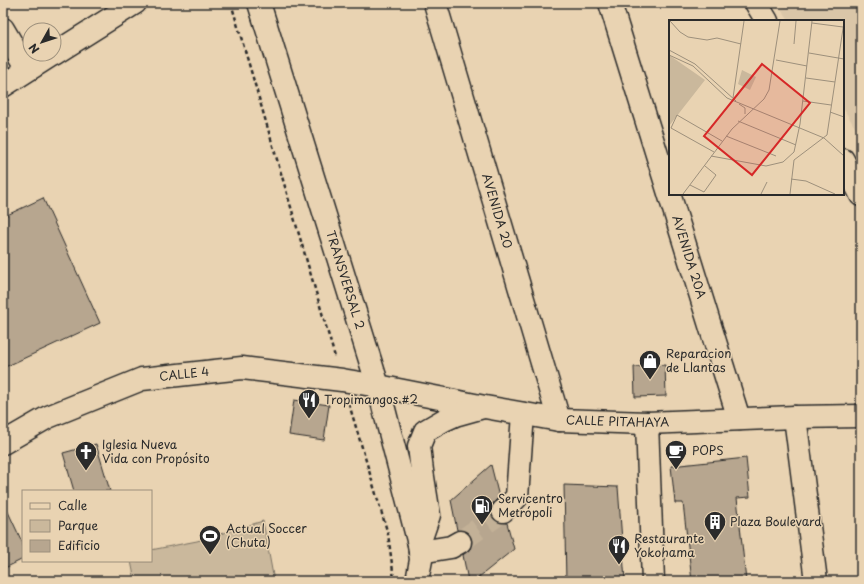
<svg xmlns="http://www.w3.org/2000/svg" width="864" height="584" viewBox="0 0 864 584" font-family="'Playpen Sans',sans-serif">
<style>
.built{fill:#dac6a8}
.green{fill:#cab89c;stroke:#7a7264}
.building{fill:#b7a68f;stroke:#2b2b2b}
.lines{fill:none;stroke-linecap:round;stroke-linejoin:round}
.minor-tunnel{stroke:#c3b197;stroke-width:22;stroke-dasharray:22 11;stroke-linecap:butt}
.minor-casing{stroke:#2b2b2b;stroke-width:25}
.path{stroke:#2b2b2b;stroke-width:2.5;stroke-dasharray:4 3;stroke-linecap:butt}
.minor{stroke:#e9d3b2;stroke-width:22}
.labels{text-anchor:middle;stroke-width:3;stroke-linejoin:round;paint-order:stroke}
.street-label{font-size:12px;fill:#2b2b2b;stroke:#e9d3b2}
.poi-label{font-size:12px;fill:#2b2b2b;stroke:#e9d3b2;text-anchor:start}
.inset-road{fill:none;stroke:#9d907c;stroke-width:1}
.view{fill:#d62828;fill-opacity:0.15;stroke:#d62828;stroke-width:2}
.inset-edge{fill:none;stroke:#2b2b2b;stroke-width:2}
</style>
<rect width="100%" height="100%" fill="#e9d3b2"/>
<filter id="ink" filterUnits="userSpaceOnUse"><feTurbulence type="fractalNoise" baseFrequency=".025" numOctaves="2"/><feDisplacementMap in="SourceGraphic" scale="8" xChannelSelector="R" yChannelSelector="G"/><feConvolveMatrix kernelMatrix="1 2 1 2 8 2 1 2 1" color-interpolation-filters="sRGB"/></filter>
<g filter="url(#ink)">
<path class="built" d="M788,3H861V137L843,108V21H789L781,9Z"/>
<path class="green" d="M263,521L274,581H135L131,561H151V550L197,541Z"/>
<path class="building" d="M43,198L100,323L3,368V217Z
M665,365L666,396L635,397L634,367Z
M294,400L329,405L324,440L289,435Z
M96,444L110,491H74L63,453Z
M746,458L750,497L737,498L746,581H692L683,503H675L671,466Z
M491,465L499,497L494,502L491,507V514L494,520L500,523H507L514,549L474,581H468L463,555L470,549L472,542L471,536L467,532L461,530H457L451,500Z
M564,485L618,487L625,581H566Z
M3,501L23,544V559L3,569Z"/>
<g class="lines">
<path class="minor-tunnel" d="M460,542L503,511"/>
<g class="minor-casing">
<g id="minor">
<path id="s1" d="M259,3L378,386L419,544L421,560L417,581"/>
<path id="s2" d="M435,3L559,420"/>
<path id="s3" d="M610,3L739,419"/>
<path d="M756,3L767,21"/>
<path d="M3,29L27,70"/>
<path d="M54,54L135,3"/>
<path d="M3,86L53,54"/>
<path d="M843,160L861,195"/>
<path d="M795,417L816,581"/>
<path d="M647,423L653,581"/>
<path id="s4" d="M3,443L48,417L142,379L242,368L342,380L378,386L485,407L559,420L647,423L795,417L861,416"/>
<path d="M503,511L517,497L523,414"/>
<path d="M419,544L429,515L422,471L419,446L425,431L444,420L455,415L480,408"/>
<path d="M420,552L451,547L460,542"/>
</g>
</g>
<path class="path" d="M231,3L335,357
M349,404L388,534L394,579"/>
<use href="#minor" class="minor"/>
</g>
</g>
<defs>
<g id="shop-pin" transform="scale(1.15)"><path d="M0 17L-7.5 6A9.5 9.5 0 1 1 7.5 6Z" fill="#2b2b2b" stroke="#e9d3b2"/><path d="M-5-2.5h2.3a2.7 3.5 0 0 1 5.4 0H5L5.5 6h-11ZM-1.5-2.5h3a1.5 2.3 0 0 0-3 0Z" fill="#fff"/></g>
<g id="restaurant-pin" transform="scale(1.15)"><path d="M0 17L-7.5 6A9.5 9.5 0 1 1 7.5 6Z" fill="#2b2b2b" stroke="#e9d3b2"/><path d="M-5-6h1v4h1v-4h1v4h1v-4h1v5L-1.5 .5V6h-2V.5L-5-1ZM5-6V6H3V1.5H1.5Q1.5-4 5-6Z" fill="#fff"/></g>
<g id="cafe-pin" transform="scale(1.15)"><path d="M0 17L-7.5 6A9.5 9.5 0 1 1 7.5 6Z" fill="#2b2b2b" stroke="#e9d3b2"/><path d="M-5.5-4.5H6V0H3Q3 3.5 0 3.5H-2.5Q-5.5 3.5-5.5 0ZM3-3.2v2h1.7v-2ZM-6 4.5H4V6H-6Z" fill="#fff"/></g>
<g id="church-pin" transform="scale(1.15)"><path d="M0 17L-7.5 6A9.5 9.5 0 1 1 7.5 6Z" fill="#2b2b2b" stroke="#e9d3b2"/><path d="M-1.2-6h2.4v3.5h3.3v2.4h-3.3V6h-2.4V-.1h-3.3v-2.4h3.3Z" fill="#fff"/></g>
<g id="fuel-pin" transform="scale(1.15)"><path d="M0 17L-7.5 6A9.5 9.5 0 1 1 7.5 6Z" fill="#2b2b2b" stroke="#e9d3b2"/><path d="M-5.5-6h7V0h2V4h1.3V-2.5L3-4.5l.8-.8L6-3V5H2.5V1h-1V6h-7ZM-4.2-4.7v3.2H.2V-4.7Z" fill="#fff"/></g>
<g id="building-pin" transform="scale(1.15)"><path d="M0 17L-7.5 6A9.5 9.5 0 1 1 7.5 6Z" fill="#2b2b2b" stroke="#e9d3b2"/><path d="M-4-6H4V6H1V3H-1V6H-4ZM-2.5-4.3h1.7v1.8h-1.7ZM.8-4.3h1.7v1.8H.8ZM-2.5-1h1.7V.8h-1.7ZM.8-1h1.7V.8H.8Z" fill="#fff"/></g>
<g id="stadium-pin" transform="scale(1.15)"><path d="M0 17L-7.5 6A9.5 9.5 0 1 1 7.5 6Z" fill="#2b2b2b" stroke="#e9d3b2"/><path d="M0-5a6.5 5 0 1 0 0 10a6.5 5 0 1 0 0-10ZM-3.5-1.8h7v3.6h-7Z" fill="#fff"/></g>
</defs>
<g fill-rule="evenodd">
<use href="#shop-pin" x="650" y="361"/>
<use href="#restaurant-pin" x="309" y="400"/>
<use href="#cafe-pin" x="676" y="451"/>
<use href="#church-pin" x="86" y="452"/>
<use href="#fuel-pin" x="482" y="506"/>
<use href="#building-pin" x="715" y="522"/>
<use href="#stadium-pin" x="210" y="536"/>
<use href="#restaurant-pin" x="619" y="546"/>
</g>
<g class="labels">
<g class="street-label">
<text dy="4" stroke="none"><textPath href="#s2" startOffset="217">AVENIDA 20</textPath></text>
<text dy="4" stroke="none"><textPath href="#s3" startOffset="266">AVENIDA 20A</textPath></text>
<text dy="4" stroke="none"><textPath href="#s1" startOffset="290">TRANSVERSAL 2</textPath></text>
<text dy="4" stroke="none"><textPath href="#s4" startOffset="196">CALLE 4</textPath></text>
<text dy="4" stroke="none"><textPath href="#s4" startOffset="634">CALLE PITAHAYA</textPath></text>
</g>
<g class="poi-label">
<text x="666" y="358">Reparacion<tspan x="666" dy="14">de Llantas</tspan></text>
<text x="324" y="404">Tropimangos #2</text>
<text x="102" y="449">Iglesia Nueva<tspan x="102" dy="14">Vida con Propósito</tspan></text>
<text x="692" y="455">POPS</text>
<text x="498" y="503">Servicentro<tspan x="498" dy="14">Metrópoli</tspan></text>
<text x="730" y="526">Plaza Boulevard</text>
<text x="226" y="533">Actual Soccer<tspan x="226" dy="14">(Chuta)</tspan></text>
<text x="634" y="543">Restaurante<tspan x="634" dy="14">Yokohama</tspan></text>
</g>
</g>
<g transform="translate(669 20)">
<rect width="175" height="175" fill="#e9d3b2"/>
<path d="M0,35L36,60L0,106ZM73,50L87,57L81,70L69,64Z" fill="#cab89c"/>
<path class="inset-road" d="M1,1L11,12L19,17L38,20L48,18L72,24M143,3L174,7M125,24L127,1M0,30L26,44L67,81M140,33L175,39M0,35L24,46L58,78L155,118L175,136M107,40L138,46M137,58L166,62M64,78L75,1M134,81L162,85M70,84L76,88V94M161,92L175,97M69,101L127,125M57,116L107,136M45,132L2,108L8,95L53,121M42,136L97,146L114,142L125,132L131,104L143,1M122,159L137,161L166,174M21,165L35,172L47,155L36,146M14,174L63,109L95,79L100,70L111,1M92,174L98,162M121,174L125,140L158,115L175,2"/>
<path class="view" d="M93,44L141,83L83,155L35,116Z"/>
<rect width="175" height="175" class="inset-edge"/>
</g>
<rect width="864" height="584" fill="none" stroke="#e9d3b2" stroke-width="16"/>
<rect x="8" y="8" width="848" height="568" fill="none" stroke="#2b2b2b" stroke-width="1.5" filter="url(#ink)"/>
<rect x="22" y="490" width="130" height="72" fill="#e9d3b2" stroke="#9d907c"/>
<rect x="30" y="503" width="20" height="6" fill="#e9d3b2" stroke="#9d907c"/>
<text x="58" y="510" font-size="12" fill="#2b2b2b">Calle</text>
<rect x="30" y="520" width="20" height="12" fill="#cab89c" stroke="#9d907c"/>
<text x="58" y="530" font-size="12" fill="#2b2b2b">Parque</text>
<rect x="30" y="540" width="20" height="12" fill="#b7a68f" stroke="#9d907c"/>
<text x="58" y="550" font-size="12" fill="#2b2b2b">Edificio</text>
<g transform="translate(42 42) rotate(231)"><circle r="19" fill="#e9d3b2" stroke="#9d907c"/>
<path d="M0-3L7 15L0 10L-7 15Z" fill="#2b2b2b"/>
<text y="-6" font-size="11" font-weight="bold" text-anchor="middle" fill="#2b2b2b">N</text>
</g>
</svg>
